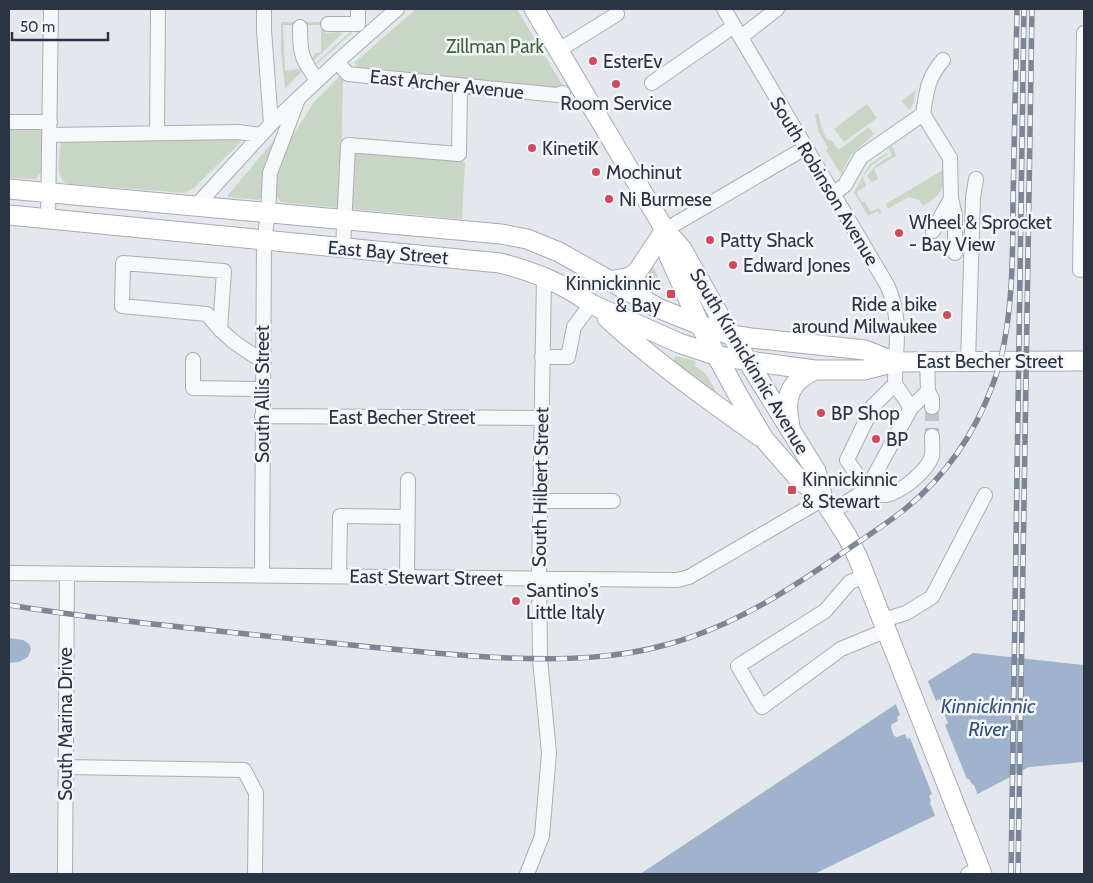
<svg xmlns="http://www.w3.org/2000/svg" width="1093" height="883" viewBox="0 0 1093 883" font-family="Cabin,sans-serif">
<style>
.green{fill:#c9d6c5}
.water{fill:#9fb4cc}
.pier{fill:#e4e7ec}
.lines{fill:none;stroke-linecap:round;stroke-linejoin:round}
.minor-tunnel{stroke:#bfc3cb;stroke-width:14;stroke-dasharray:14 7;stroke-linecap:butt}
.minor-casing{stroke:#a9aeb7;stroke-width:16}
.major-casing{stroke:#a3abb8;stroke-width:21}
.minor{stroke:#f7f8fa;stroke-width:14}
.major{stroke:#fff;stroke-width:19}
.rail-casing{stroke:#7d8696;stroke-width:5.5}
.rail{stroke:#f4f6f9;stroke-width:4;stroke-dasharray:11;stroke-linecap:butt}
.poi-dot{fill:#d1495b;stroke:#f4f6f9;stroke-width:2}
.labels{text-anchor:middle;stroke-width:5;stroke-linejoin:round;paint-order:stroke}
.park-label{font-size:19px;fill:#3f6138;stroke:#f4f6f9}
.poi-label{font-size:19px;fill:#2b3445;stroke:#f4f6f9;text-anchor:start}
.street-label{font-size:19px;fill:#2b3445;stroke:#f4f6f9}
.water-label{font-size:20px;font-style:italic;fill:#34527a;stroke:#f4f6f9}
</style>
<rect width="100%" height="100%" fill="#e4e7ec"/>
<path class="green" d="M416,9H517L563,86L559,89L360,70L354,63Z
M281,22H325L326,33L340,32L342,34L313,61L311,59L316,53L321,52V25H283L285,71L299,69L302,71L285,89L281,51Z
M351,31L352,33L317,64L316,63Z
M339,77L343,80L340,203L338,208L281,202L276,196V176L288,143L314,102Z
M916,90L914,102L910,109H908L902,101Z
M867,104L877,118L844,142L834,129Z
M818,113C821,122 822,132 827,139L832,141L837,148L840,149L869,127L874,134L851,155L841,174L826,150L828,148L818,131L815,115Z
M9,129H35L42,131L41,172L36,179L9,178Z
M281,132L267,160L263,197L258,200L228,197V195Z
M236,138L241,142L195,187L185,193L69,184C53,179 60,154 61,141Z
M890,147H893L896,156L874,169L878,179L872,182L867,176L876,165L892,155L888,148Z
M353,150L430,156V159L465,162L462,219L352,209Z
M887,153L888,154L871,166L863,177L866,186L858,191L857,194L862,202H865L871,212L878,208L882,212L879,214L877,211L868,216L854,192L870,164Z
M943,170C947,189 939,197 923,206L919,200L908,197L888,209L886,204Z
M651,262L662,285L658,288L660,292L639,282Z
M675,356L696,361L695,366L705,373L719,397L673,363Z"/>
<path class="water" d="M9,638L23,640L29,644L31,649L28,657L19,662L9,663Z
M973,653L1084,665V762L1029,767L955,806L814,874H640L896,704L928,681Z"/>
<path class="pier" d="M927,679L936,701L940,699L941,706L948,723L945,725L967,779H969L972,784L974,785L977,793L976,796L978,797L936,818L930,803L931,801L929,796L932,794L910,738L907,739L905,734L897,737L894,736L891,727L892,724L898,721L897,717L900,715L895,702Z"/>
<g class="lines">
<path class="minor-tunnel" d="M932,407V436"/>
<g class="minor-casing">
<path id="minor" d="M264,9V30L271,124
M724,9L887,285C903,319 895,349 895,384L873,406L847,460L867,489L832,512
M328,24H358
M358,24V9
M300,27C300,54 301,58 317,80
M741,37L777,9
M559,50L617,14
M337,62L348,74L557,95L563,93
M652,83L734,26
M923,114L950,158L951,198L955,216V253
M9,122H50
M157,133L158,9
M50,135L238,132L261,135
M833,194L845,185L861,157L923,114C927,90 927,79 943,60
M195,207L271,124L337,62L397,9
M48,219L51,9
M665,230L805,148
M933,231L951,198
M343,248L348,145L459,154L460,86
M1080,270L1084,33
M220,330L224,271L123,263L122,306L207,314C225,337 238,346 263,361
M542,357H568L574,327L591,304
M193,360V388L262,389
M927,361L928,391L911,408L867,489C873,491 880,496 886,495C902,492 927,471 932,456C933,450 932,442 932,436
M968,362L973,198L976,179
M895,384L911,408
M928,391L932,399V407
M262,416L541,418
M540,501H613
M9,573L677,580L689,577L823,499
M262,575L264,241L268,214L270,173L298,99
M339,576L340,516L407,517
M865,576L850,582L825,611L738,666L762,707L841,649L887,630
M407,577L408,480
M883,620L906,613L932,597L985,495
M66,767L244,770L256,793L255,874
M65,874L67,574
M527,874L542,836L549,753L540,659L539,578L544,276
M968,874L980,868"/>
</g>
<g class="major-casing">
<path id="major" d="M534,9L665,230L682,249L719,315L816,471L823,499
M9,189L501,234L527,239L559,252L658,308L700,325L731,335L751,338L865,350L895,362
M9,215L500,263C534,272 563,283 591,304L679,343L715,355L748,361L815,370H864L895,362L1084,361
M665,230L669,256L700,325L738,395L764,439L798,478L823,499L847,536L858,558L982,874
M609,281L630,277L637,272L665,230
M607,318C654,361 707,399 759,436
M790,426C784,399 788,382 815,370"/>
</g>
<use href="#minor" class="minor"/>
<use href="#major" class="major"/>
<g class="rail-casing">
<path id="rail" d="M9,605C106,621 204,629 302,640C371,647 439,655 508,658C563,660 616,659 669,644C737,625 794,587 851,547C869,535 888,523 905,509C946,476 975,433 993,384C1013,331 1013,257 1013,201C1014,137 1016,73 1017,9
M1011,874L1024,9
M1018,874L1032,9"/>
</g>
<use href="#rail" class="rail"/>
</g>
<g class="poi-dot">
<circle cx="593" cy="61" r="5"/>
<circle cx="616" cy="84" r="5"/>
<circle cx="532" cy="148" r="5"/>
<circle cx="596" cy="172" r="5"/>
<circle cx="609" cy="199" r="5"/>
<circle cx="899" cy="233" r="5"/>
<circle cx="710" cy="240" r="5"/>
<circle cx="733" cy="265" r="5"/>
<rect x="666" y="289" width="10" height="10" rx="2.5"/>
<circle cx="947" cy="315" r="5"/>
<circle cx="821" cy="413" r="5"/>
<circle cx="876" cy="439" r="5"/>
<rect x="787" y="485" width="10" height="10" rx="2.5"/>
<circle cx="516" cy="601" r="5"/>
</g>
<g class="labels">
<g class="park-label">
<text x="495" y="53">Zillman Park</text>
</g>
<g class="poi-label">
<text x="603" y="68">EsterEv</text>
<text x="616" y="110" text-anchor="middle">Room Service</text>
<text x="542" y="155">KinetiK</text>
<text x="606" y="179">Mochinut</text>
<text x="619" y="206">Ni Burmese</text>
<text x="909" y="229">Wheel &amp; Sprocket<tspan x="909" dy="22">- Bay View</tspan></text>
<text x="720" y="247">Patty Shack</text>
<text x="743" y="272">Edward Jones</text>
<text x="661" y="290" text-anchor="end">Kinnickinnic<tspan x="661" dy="22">&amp; Bay</tspan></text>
<text x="937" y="311" text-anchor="end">Ride a bike<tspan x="937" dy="22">around Milwaukee</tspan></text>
<text x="831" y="420">BP Shop</text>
<text x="886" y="446">BP</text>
<text x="802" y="486">Kinnickinnic<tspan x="802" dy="22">&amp; Stewart</tspan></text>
<text x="526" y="597">Santino's<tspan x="526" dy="22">Little Italy</tspan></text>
</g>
<g class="street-label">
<text transform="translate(447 84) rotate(6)" y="7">East Archer Avenue</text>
<text transform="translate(825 181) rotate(59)" y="7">South Robinson Avenue</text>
<text transform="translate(388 252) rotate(5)" y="7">East Bay Street</text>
<text transform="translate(750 361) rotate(59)" y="7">South Kinnickinnic Avenue</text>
<text x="990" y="368">East Becher Street</text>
<text transform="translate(262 394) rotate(-90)" y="7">South Allis Street</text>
<text x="402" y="424">East Becher Street</text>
<text transform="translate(540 487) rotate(-89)" y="7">South Hilbert Street</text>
<text transform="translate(426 577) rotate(1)" y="7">East Stewart Street</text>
<text transform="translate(65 724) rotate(-90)" y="7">South Marina Drive</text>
</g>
<g class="water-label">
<text x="988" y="713">Kinnickinnic<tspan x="988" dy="23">River</tspan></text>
</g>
</g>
<rect width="1093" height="883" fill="none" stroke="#2b3445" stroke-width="20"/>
<path d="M12 32v8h96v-8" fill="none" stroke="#2b3445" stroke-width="2.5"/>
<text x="20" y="32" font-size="15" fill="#2b3445" stroke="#f4f6f9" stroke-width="4" paint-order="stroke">50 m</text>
</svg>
